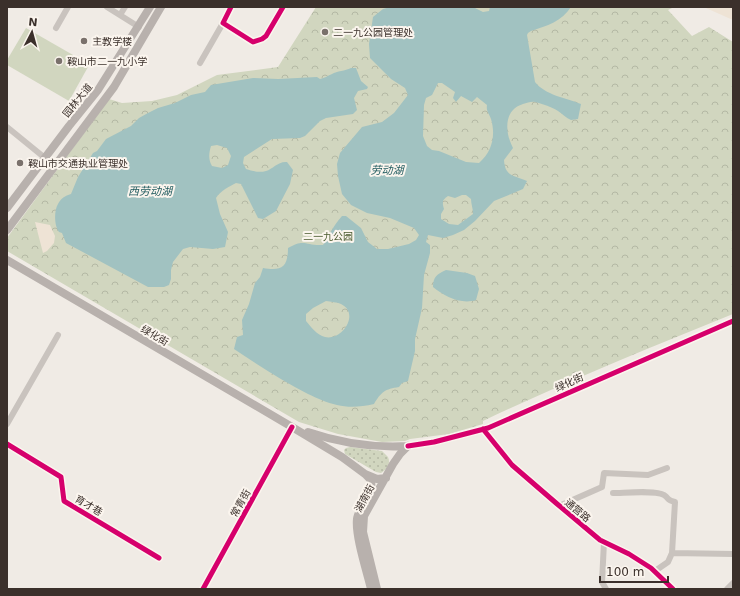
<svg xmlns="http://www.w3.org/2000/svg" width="740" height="596" viewBox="0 0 740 596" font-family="'DejaVu Sans','Noto Sans SC',sans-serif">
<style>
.grass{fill:url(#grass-dots)}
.forest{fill:url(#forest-crowns)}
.garden{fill:#d1d6bf}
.plaza{fill:#eee3d5}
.water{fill:#a1c2c1;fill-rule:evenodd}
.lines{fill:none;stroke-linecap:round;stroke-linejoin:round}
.minor{stroke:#c9c3be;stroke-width:6}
.major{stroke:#b8b1ad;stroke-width:8}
.cycleway-casing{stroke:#fbf5ee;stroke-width:8}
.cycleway{stroke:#d6006c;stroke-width:5}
.poi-dot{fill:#7a716c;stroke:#fbf5ee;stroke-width:1.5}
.labels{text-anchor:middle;stroke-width:4;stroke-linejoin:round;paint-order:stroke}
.poi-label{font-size:10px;fill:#3b302b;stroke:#fbf5ee;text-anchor:start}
.street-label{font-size:10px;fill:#3b302b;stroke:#fbf5ee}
.park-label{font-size:10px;fill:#4a5a2e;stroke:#fbf5ee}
.water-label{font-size:11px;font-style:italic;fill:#1f5a5e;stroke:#fbf5ee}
</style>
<defs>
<pattern id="grass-dots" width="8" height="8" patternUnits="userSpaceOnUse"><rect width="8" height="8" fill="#d1d6bf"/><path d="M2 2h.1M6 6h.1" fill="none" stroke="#b4b8a4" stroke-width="1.8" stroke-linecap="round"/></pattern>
<pattern id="forest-crowns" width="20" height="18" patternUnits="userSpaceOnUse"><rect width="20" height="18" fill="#d1d6bf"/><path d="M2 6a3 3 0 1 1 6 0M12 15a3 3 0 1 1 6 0" fill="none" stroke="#b4b8a4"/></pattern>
</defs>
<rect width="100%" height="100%" fill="#f0ebe5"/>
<path class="grass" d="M350,447L382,451L388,457C391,464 387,469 381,473L376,472L345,454L344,450L346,448Z"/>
<path class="forest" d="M316,7H674L668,10L692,36L709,27L733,42V314C649,348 565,382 483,421V424L449,434L410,439L405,441L382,442L338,434L299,422L7,251V238L109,99L122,103L152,101L177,95L217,75L278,67Z"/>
<path class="garden" d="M26,28L87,63L88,67L69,101L7,65V60Z"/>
<path class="plaza" d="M703,7H733V20L706,8Z
M35,222L50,225L55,236L54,243L47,251L43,253Z"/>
<path class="water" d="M390,7H473L483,12L489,11L490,7H571C562,21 547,26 531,31L528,33L527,35L535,82C545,95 566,98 581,104L578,119L571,120C566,118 563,114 558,111C552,107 543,104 535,102C532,101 527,103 523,104C503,110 505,133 513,148L504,160C505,177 514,175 527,181L523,189L494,201L475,221L464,230L453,235L443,238L428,235L426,242L430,245V253L424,275L422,308L415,339V351L408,381L402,383L399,387C385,389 381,392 374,404C361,407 349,408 337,405C327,403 317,398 308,394C283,381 258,365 234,349L237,337L243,335L242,320L249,304L255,283L260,277L263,268C281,271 288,268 288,248C305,238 305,246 323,245C330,234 333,226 342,216H346L361,228L368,242L377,249H388L409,244L416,240L419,235L414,228L390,218L367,213L351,205L342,194L338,176L337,164L340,153L362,127L382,122L394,113L408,95L405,88L391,79L370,58L369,44L373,17L383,9ZM438,83H442L455,92L453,98L456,102L461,96L472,102L477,97L487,105C486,112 489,113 491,119C496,136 492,152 479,163L466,162L439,151L432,150L427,146L423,136L424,105L426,98L432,95ZM462,195H466L471,199C471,204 473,208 473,214L458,225L449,224L441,219V214L444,209C442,202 442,200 448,196L455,198ZM326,301C331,302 337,302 341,304C360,313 343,341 325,337C317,335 311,327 306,321V314L313,308Z
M351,68H356L361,81L368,87L367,89L358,91L354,98L357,110L353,114L326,118L320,121L305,136L300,138L272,139L244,157L243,163L246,169C252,171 259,173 266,171C273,169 278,161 287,162L293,170L290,184L276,211L263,219L258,218L241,184L236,183C230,186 220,191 216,198L220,214L228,232L225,247L213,249L190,247L183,249L173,262L171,270V279L169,285L164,287H148L66,243L62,233L59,232C54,226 54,210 58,204C61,198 65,196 71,194L78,177L93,153L97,151L106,139L131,126L139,118L148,113L158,108L175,103L191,95L205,92L211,85L253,78L278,79L317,77L320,79C325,78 327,76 332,74C337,71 345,71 351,68ZM217,145L227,148L231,156L228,165L222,168L212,166C208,159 209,153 211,146Z
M446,270L467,273L475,276L479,289L476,300C461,305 444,296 433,287C433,277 437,274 446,270Z"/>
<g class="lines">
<path class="minor" d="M107,7L139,27
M231,7L223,23L253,42L262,39L266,36L283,7
M120,15L125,7
M56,28L68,7
M200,63L223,23
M7,127L45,158
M7,424L58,335
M483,429L512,465L556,503L600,540L629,554L651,568L673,589
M7,444L61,477L64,501L159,558
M408,446L434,442L488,428L733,321
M613,493C624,493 656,490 664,495C670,499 666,500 675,502L672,553L668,562L655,571
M559,506L602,487L604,473L648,475L667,468
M604,542L602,582L606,589
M672,553L733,554
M203,589L292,427
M727,589L733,583"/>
<path class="major" d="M7,208L69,126L98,90L150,7
M7,230L114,87L161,7
M7,260L292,427L342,457L365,474L377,479L386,478
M308,432C340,443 374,448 408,446
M366,475C368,477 371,480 371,482C374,492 358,508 357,519C355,536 367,572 371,589
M377,589L363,532L364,516L393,464L400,454L408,446"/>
<g class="cycleway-casing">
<path id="cycleway" d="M231,7L223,23L253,42L262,39L266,36L283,7
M483,429L512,465L556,503L600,540L629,554L651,568L673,589
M7,444L61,477L64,501L159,558
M408,446L434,442L488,428L733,321
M203,589L292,427"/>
</g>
<use href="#cycleway" class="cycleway"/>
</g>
<g class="poi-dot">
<circle cx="325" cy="32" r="4"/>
<circle cx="84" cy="41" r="4"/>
<circle cx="59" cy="61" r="4"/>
<circle cx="20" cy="163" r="4"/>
</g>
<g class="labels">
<g class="poi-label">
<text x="333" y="36">二一九公园管理处</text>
<text x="92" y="45">主教学楼</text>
<text x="67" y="65">鞍山市二一九小学</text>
<text x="28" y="167">鞍山市交通执业管理处</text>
</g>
<g class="street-label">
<text transform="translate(77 100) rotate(-51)" y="4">园林大道</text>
<text transform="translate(155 335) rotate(30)" y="4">绿化街</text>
<text transform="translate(569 382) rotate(-24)" y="4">绿化街</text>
<text transform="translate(364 498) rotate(-62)" y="4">湖南街</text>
<text transform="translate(240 503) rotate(-61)" y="4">常青街</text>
<text transform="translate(89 505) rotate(31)" y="4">育才巷</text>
<text transform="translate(578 510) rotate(40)" y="4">通营路</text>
</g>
<g class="park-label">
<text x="328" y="240">二一九公园</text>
</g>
<g class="water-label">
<text x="387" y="174">劳动湖</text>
<text x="150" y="195">西劳动湖</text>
</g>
</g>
<rect width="740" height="596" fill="none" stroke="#3b302b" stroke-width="16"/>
<g transform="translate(32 32) rotate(6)" stroke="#fbf5ee" stroke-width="3" paint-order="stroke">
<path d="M0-3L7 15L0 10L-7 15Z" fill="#3b302b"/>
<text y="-6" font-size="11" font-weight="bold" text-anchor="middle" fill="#3b302b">N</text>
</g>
<path d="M600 576v6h68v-6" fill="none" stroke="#3b302b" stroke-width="2"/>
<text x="606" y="576" font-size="12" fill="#3b302b" stroke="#fbf5ee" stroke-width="3" paint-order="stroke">100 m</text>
</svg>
